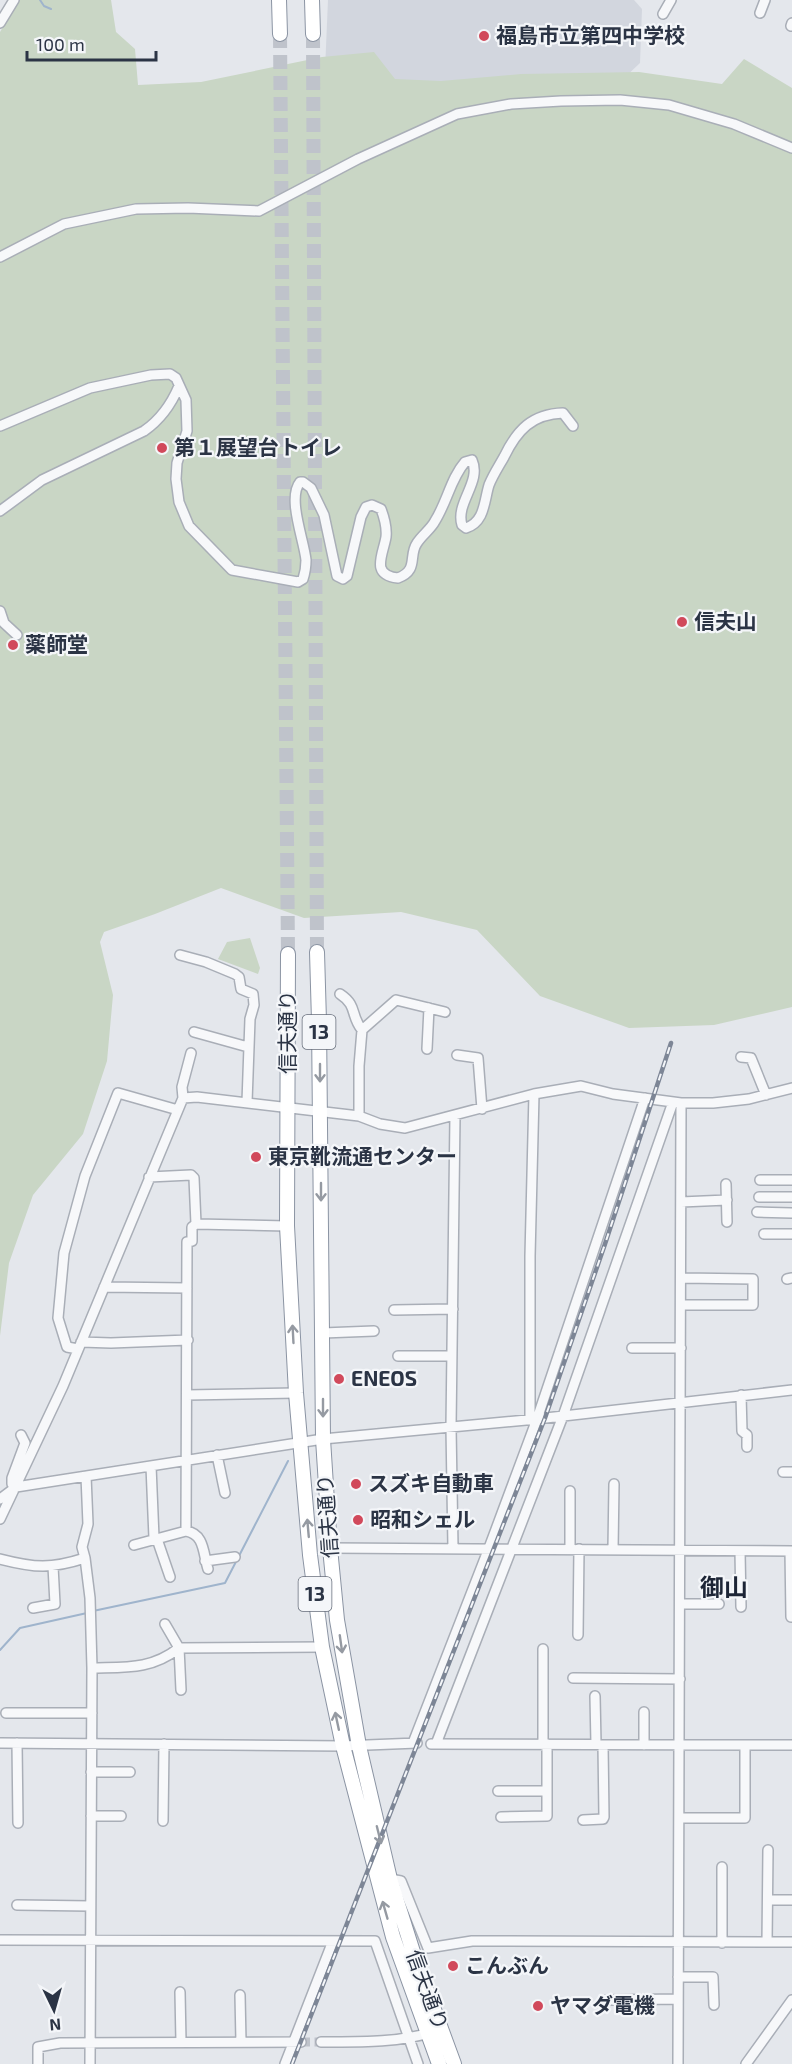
<svg xmlns="http://www.w3.org/2000/svg" width="792" height="2064" viewBox="0 0 792 2064" font-family="'Exo 2','Noto Sans JP',sans-serif">
<style>
.built{fill:#d2d6de}
.green{fill:#c9d6c5}
.lines{fill:none;stroke-linecap:round;stroke-linejoin:round}
.stream{stroke:#9fb4cc;stroke-width:2}
.minor-tunnel{stroke:#bfc3cb;stroke-width:9;stroke-dasharray:9 4.5;stroke-linecap:butt}
.highway-tunnel{stroke:#bfc3cb;stroke-width:14;stroke-dasharray:14 7;stroke-linecap:butt}
.minor-casing{stroke:#a9aeb7;stroke-width:12}
.highway-casing{stroke:#8b94a3;stroke-width:16}
.minor{stroke:#f7f8fa;stroke-width:9}
.highway{stroke:#fff;stroke-width:14}
.rail-casing{stroke:#7d8696;stroke-width:4.5}
.rail{stroke:#f4f6f9;stroke-width:2;stroke-dasharray:7;stroke-linecap:butt}
.oneway{stroke:#959aa2}
.poi-dot{fill:#d1495b;stroke:#f4f6f9;stroke-width:2}
.labels{text-anchor:middle;stroke-width:4.5;stroke-linejoin:round;paint-order:stroke}
.shield{fill:#f4f6f9;stroke:#676e7b;stroke-width:1.5}
.shield-label{font-size:20px;font-weight:bold;fill:#2b3445}
.poi-label{font-size:21px;font-weight:bold;fill:#2b3445;stroke:#f4f6f9;text-anchor:start}
.street-label{font-size:21px;fill:#2b3445;stroke:#f4f6f9}
.quarter-label{font-size:24px;font-weight:bold;fill:#1d2536;stroke:#f4f6f9}
</style>
<rect width="100%" height="100%" fill="#e4e7ec"/>
<path class="built" d="M328,0H634L642,9L640,63L622,80L324,93Z"/>
<path class="green" d="M19,0H111L116,32L135,49L138,85L201,82L322,57L374,52L395,79L441,81L521,74L639,72L722,84L744,59L792,88V1007L714,1025L629,1028L540,996L477,930L401,912L304,918L221,888L155,914L104,932L100,942L113,995L107,1061L83,1134L33,1195L9,1263L0,1336V32Z
M250,938L260,968L258,974L218,959L227,942Z"/>
<g class="lines">
<path class="stream" d="M40,0L44,6L51,9
M93,1611L225,1583L288,1461
M0,1650L20,1628L87,1613"/>
<path class="minor-tunnel" d="M301,2042H321"/>
<path class="highway-tunnel" d="M280,34L288,954
M313,34L317,952"/>
<g class="minor-casing">
<path id="minor" d="M760,13L765,0
M663,14L671,0
M0,23L14,0
M791,26L792,23
M0,257L64,224L136,209L188,208L259,211L358,159L457,114L511,104L561,101L620,100L669,105L734,124L792,148
M0,426L90,388L151,375L170,374L176,378L186,400L187,431L177,463L176,479L179,502L189,526L232,570L298,582L303,579C305,573 306,566 306,560C304,540 287,498 300,482H303L311,488L324,515L337,576L343,579L347,576L361,517L366,507L372,505L381,509C384,517 387,528 386,537C383,555 370,575 398,578C419,570 408,556 417,543C422,535 431,529 435,521C447,502 451,478 465,462L472,460C482,482 455,503 462,525L466,528C485,522 484,501 489,485C493,475 499,466 504,457C517,430 532,414 563,413L573,426
M0,511L42,480L144,431C160,420 171,405 179,386
M0,611L4,623L17,635
M180,955L206,962L235,974L239,977L241,989L253,994L254,1005L250,1019L247,1102
M340,994C358,1006 350,1015 362,1030
M194,1032L248,1047
M427,1049L429,1008
M457,1055L478,1058L482,1109
M741,1057L751,1058L766,1095
M183,1098L197,1097L359,1116L380,1124L405,1128L534,1094L581,1086L613,1094L681,1103H713L749,1099L792,1088
M359,1116V1066L362,1030L396,1000L445,1012
M149,1177L191,1175L194,1178L196,1224L192,1227V1241L187,1242L186,1531
M760,1180H792
M726,1184L727,1222
M759,1197H792
M681,1202L727,1200
M757,1212L792,1213
M196,1224L287,1226
M764,1234H792
M682,1278L753,1279V1305H682
M787,1279L792,1278
M104,1287L187,1288
M394,1310L453,1309
M323,1333L374,1331
M81,1342L111,1343L188,1340
M632,1348H681
M78,1349L67,1347L58,1318L64,1253L85,1176L118,1093L178,1110
M398,1356H452
M187,1395L296,1393
M741,1395L742,1431L747,1435V1447
M530,1420V1256L534,1094
M217,1455L225,1493
M151,1466L154,1538L158,1542L170,1577
M783,1472H792
M86,1476L88,1524L82,1547L85,1558L90,1598L92,1668L90,2064
M16,1487L12,1484V1478L25,1443L21,1435
M0,1499L16,1487L323,1439L537,1419L792,1390
M0,1519L63,1386L183,1098L182,1087L191,1053
M134,1545L186,1531C205,1534 203,1554 208,1569
M330,1548L792,1551
M453,1548L451,1427L455,1116
M570,1549V1491
M613,1549L614,1484
M740,1551L741,1607
M790,1551L791,1617
M0,1559C35,1568 51,1569 85,1558
M205,1561L235,1557
M680,1604H719
M33,1608L55,1604L53,1566
M165,1624L179,1648L322,1647
M578,1635L579,1549
M179,1648L181,1690
M92,1668C125,1667 151,1670 179,1648
M573,1678L680,1679
M595,1696L596,1744
M644,1712V1745
M6,1713H92
M0,1743L343,1746L417,1743
M17,1743L18,1823
M413,1743L489,1548L537,1419L645,1098
M431,1744L792,1745
M436,1744L563,1416L673,1102
M543,1745V1649
M91,1772H130
M498,1791H547
M91,1816H121
M501,1817L547,1816V1744
M679,1818H745V1745
M583,1820L603,1819L604,1817L603,1745
M163,1821L164,1744
M722,1867V1943
M390,1879L401,1881L428,1948L472,1941L792,1942
M768,1900H792
M17,1905L90,1906
M0,1940L375,1941L418,2064
M767,1942L768,1850
M678,1977H713L714,2005
M180,1992L181,2042
M240,1995L241,2042
M607,2000L678,1999
M321,2042C359,2042 397,2043 433,2032
M38,2064V2047L60,2043L301,2042
M285,2064L333,1941
M678,2064L681,1103
M746,2064L792,2000"/>
</g>
<g class="highway-casing">
<path id="highway" d="M279,0L280,34
M312,0L313,34
M317,952L319,1021L323,1439L330,1548L337,1620L359,1746L390,1879L414,1955L454,2064
M288,954L287,1226L296,1393L310,1555L322,1647L343,1746L393,1937L439,2064"/>
</g>
<use href="#minor" class="minor"/>
<use href="#highway" class="highway"/>
<g class="rail-casing">
<path id="rail" d="M292,2064L545,1418L605,1244L671,1043"/>
</g>
<use href="#rail" class="rail"/>
</g>
<defs><path id="oneway-shaft" d="M-6 0H5M1.5-3L5.5 0L1.5 3" fill="none" stroke-width="1.6" stroke-linecap="round" stroke-linejoin="round" transform="scale(1.5)"/></defs>
<g class="oneway">
<use href="#oneway-shaft" transform="translate(320 1073) rotate(90)"/>
<use href="#oneway-shaft" transform="translate(321 1192) rotate(90)"/>
<use href="#oneway-shaft" transform="translate(293 1334) rotate(-93)"/>
<use href="#oneway-shaft" transform="translate(323 1408) rotate(90)"/>
<use href="#oneway-shaft" transform="translate(308 1528) rotate(-95)"/>
<use href="#oneway-shaft" transform="translate(341 1644) rotate(82)"/>
<use href="#oneway-shaft" transform="translate(337 1721) rotate(-102)"/>
<use href="#oneway-shaft" transform="translate(379 1835) rotate(76)"/>
<use href="#oneway-shaft" transform="translate(385 1910) rotate(-106)"/>
</g>
<g class="poi-dot">
<circle cx="484" cy="36" r="6"/>
<circle cx="162" cy="448" r="6"/>
<circle cx="682" cy="622" r="6"/>
<circle cx="13" cy="645" r="6"/>
<circle cx="256" cy="1157" r="6"/>
<circle cx="339" cy="1379" r="6"/>
<circle cx="356" cy="1484" r="6"/>
<circle cx="358" cy="1520" r="6"/>
<circle cx="453" cy="1966" r="6"/>
<circle cx="538" cy="2006" r="6"/>
</g>
<g class="labels">
<g class="shield">
<rect x="302.5" y="1015" width="33" height="34" rx="4.5"/>
<rect x="298.5" y="1577" width="33" height="34" rx="4.5"/>
</g>
<g class="shield-label">
<text x="319" y="1039">13</text>
<text x="315" y="1601">13</text>
</g>
<g class="poi-label">
<text x="496" y="43">福島市立第四中学校</text>
<text x="174" y="455">第１展望台トイレ</text>
<text x="694" y="629">信夫山</text>
<text x="25" y="652">薬師堂</text>
<text x="268" y="1164">東京靴流通センター</text>
<text x="351" y="1386">ENEOS</text>
<text x="368" y="1491">スズキ自動車</text>
<text x="370" y="1527">昭和シェル</text>
<text x="465" y="1973">こんぶん</text>
<text x="550" y="2013">ヤマダ電機</text>
</g>
<g class="street-label">
<text transform="translate(288 1032) rotate(-90)" y="7">信夫通り</text>
<text transform="translate(328 1516) rotate(-94)" y="7">信夫通り</text>
<text transform="translate(427 1990) rotate(70)" y="7">信夫通り</text>
</g>
<g class="quarter-label">
<text x="724" y="1596">御山</text>
</g>
</g>
<g transform="translate(54 2010) rotate(175)" stroke="#f4f6f9" stroke-width="4.5" paint-order="stroke">
<path d="M0-4.5L10 22L0 15L-10 22Z" fill="#2b3445"/>
<text y="-9" font-size="16" font-weight="bold" text-anchor="middle" fill="#2b3445">N</text>
</g>
<path d="M27 51v9h129v-9" fill="none" stroke="#2b3445" stroke-width="3"/>
<text x="36" y="51" font-size="18" fill="#2b3445" stroke="#f4f6f9" stroke-width="4.5" paint-order="stroke">100 m</text>
</svg>
